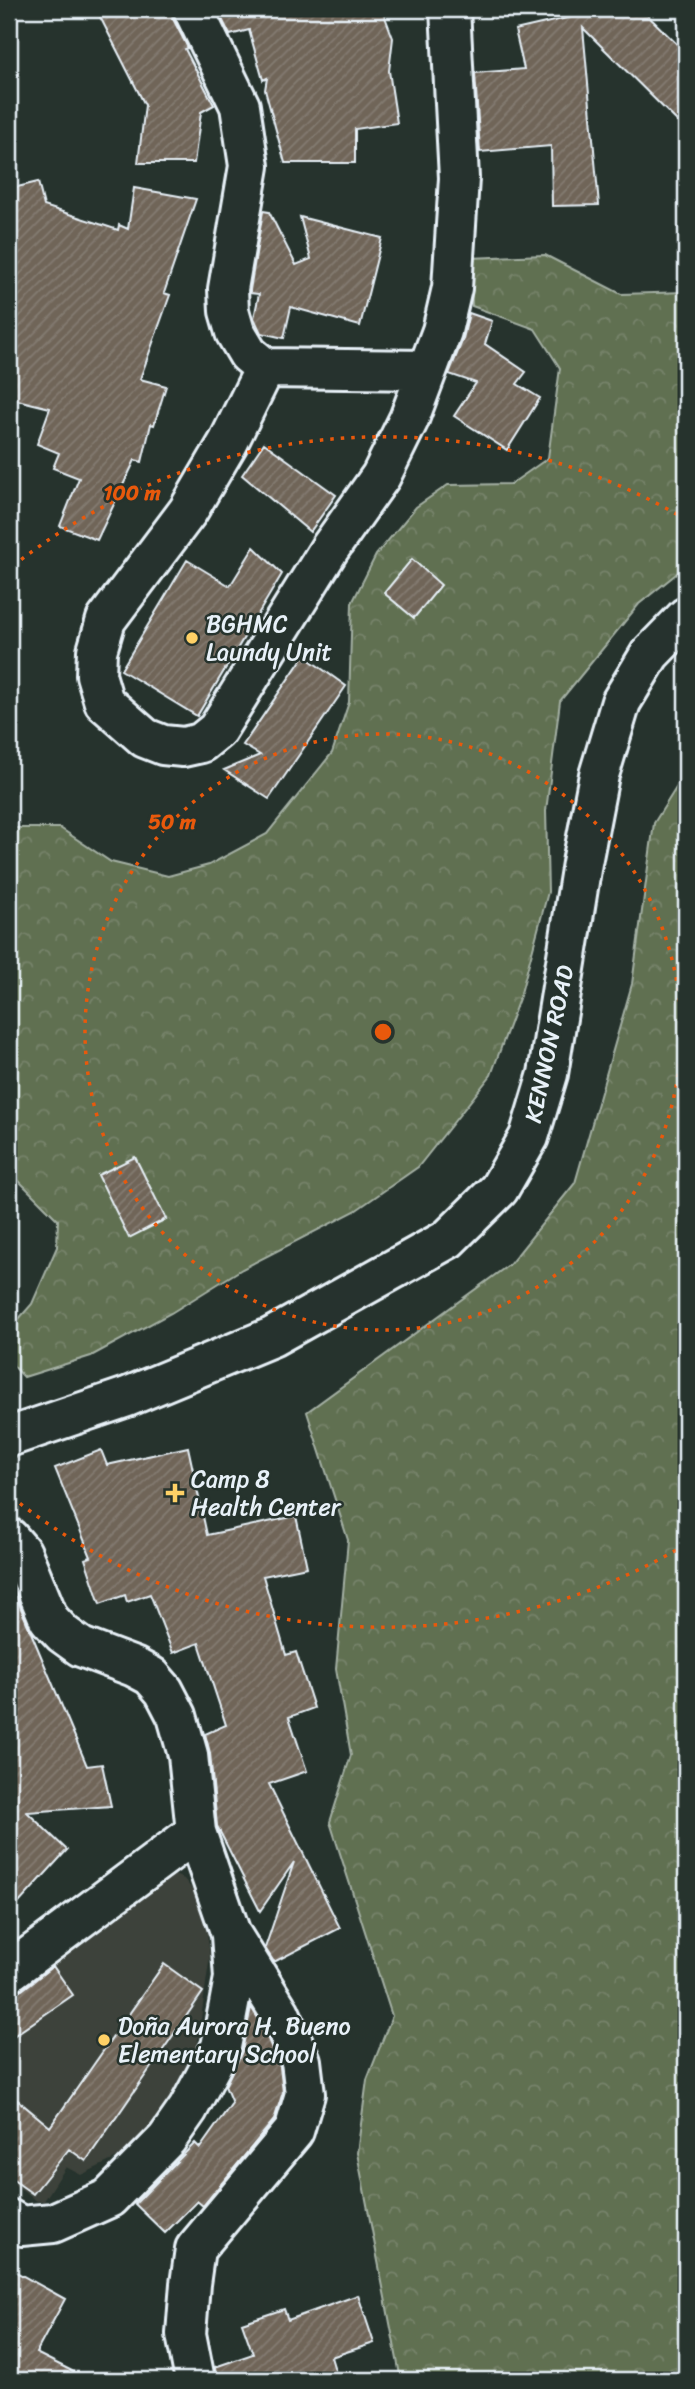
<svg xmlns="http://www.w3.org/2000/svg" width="695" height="2389" viewBox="0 0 695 2389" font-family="Sriracha,sans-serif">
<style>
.built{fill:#3c423a}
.forest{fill:url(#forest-crowns);stroke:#a4b0a4;stroke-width:2}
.building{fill:url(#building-hatch);stroke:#e8f1f8;stroke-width:2}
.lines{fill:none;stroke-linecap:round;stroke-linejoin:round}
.minor-casing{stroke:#e8f1f8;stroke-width:44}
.trunk-casing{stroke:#e8f1f8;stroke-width:44}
.minor{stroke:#26332d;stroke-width:38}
.trunk{stroke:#26332d;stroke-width:38}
.ring{fill:none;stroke:#e8590c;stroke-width:3.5;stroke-dasharray:3.5 7}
.poi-dot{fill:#ffd166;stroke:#26332d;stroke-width:2.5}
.labels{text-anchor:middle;stroke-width:5;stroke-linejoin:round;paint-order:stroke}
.poi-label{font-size:24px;fill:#e8f1f8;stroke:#26332d;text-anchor:start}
.street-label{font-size:24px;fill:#e8f1f8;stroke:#26332d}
.centre{fill:#e8590c;stroke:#26332d;stroke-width:3.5}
.ring-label{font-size:21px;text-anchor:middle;font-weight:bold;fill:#e8590c;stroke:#26332d;stroke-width:5;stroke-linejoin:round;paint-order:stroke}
</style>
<defs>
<pattern id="forest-crowns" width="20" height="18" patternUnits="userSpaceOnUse" patternTransform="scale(1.75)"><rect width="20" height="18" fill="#606f51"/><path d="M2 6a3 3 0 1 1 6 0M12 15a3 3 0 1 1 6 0" fill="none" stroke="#77846b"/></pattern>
<pattern id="building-hatch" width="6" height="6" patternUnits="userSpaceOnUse" patternTransform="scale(1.75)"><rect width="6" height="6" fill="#706559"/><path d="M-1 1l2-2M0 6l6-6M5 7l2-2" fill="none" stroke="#847c72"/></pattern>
</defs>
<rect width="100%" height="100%" fill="#26332d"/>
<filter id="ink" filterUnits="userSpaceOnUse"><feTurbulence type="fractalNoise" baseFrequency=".0143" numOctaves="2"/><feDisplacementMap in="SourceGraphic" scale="14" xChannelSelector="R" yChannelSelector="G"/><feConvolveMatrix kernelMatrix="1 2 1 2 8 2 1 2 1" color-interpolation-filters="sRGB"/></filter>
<g filter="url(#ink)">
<path class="built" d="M165,1871L184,1879L196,1894L207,1933L210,1955L196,2054L160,2122L121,2156L81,2175L66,2167L44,2201H37L9,2182V1987Z"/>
<path class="forest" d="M545,255L621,294L686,292V566L639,604L560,701L546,811L548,892L521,993L491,1075L418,1167L355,1211L242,1269L171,1313L91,1356L24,1377L9,1361V1330L32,1304L57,1247L58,1220L9,1171V828H60L111,862L168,876L209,865L267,834L332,753L349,702L352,603L376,555L416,507L448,485L511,484L548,458L560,368L535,329L472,306L470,258Z
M686,772V2380H401L357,2153L367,2080L392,2016L330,1822L351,1755L336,1669L348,1540L307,1412L510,1264L575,1183L632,984L654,823Z"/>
<path class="building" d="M96,9H171L173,19L188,48L185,49L214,105L201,112L194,163H138L145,105Z
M217,9H382L393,38L389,71L397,123L355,129V163H285L265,90L267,78L263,80L249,30L230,35Z
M606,9H641L686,53V130L583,28L599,205L552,206L551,146L480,152L475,73L524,69L515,30Z
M38,182L44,206L118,230L119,225L128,229L134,188L196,199L164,293L170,295L140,379L166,386L154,425L151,424L142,462L135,460L97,540L60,526L79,478L53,468L59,453L37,444L50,408L9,398V189Z
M263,211L269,212L296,265L311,259L300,217L382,238L360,326L291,307L284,338L261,333L254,318L259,294L250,293V290Z
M469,313L492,321L485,344L526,372L517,384L540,398L507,450L454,416L476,383L449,374L463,339Z
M264,443L336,495L310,532L242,475Z
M254,547L282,574L197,716L121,670L187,560L230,586Z
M412,559L441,585L414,618L384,593Z
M304,656L346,686L269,799L224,770L260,755L243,745Z
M135,1157L166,1219L129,1238L98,1175Z
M188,1447L207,1535L296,1516L307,1567L263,1576L286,1655L296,1652L314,1708L289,1717L307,1771L269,1784L340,1928L274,1962L265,1948L294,1862L260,1911L217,1826L210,1753L205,1734L226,1725L199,1643L173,1653L150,1594L127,1602L125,1595L100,1604L85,1559L91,1557L55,1468L101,1450L107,1465Z
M9,1580L87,1766L102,1764L111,1806L27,1812L67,1850L9,1914Z
M164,1964L203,1992L86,2161L69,2149L33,2194L9,2177V2093L50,2127Z
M53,1966L73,1995L9,2039V1993L22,1990Z
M251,2007L261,2023L280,2067L283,2092L274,2120L203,2206L197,2201L165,2233L135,2204L195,2143L200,2148L232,2103L225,2086L242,2051Z
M9,2268L65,2299L36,2353L90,2380H9Z
M358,2295L374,2343L331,2357L338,2380H216L215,2367L253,2354L242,2323L284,2309L288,2320Z"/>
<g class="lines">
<g class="minor-casing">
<path id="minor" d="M193,9L240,106L249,166L228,289L229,311L235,332L248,354L265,368L228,443L188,511L106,620L97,651L96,675L104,702L145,738L163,745L183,747L201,743L217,730L330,548L381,476L409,419L442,331L452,288L459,178L450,9
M265,368L427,370
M9,1538L22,1553L49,1619L63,1634L81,1647L134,1667L151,1676L164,1691L177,1716L188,1755L196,1832L231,1934L280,2013L301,2061L305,2094L294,2131L195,2249L190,2284L186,2334L195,2380
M9,1972L196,1832
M9,2219L21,2226L53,2223L109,2198L167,2139L188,2109L221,2047L234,1978L231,1935"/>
</g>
<g class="trunk-casing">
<path id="trunk" d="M9,1437L127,1397L272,1337L448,1239L499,1189L529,1137L548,1074L582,863L599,775L621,702L650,654L686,617"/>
</g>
<use href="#minor" class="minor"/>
<use href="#trunk" class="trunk"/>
</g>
</g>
<g class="ring">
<circle cx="383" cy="1032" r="298"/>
<path d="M685 1545A595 595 0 0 1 13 1498M13 566A595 595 0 0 1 685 519"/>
</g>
<g class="poi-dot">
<circle cx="192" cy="638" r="7"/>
<path d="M171.5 1482.5h7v7h7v7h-7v7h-7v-7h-7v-7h7z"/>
<circle cx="104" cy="2040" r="7"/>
</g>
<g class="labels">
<g class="poi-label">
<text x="206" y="632">BGHMC<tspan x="206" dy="28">Laundy Unit</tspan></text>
<text x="191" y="1487">Camp 8<tspan x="191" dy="28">Health Center</tspan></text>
<text x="118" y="2034">Doña Aurora H. Bueno<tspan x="118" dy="28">Elementary School</tspan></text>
</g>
<g class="street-label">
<text transform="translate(549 1044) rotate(-78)" y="8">KENNON ROAD</text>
</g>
</g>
<circle cx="383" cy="1032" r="10" class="centre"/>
<g class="ring-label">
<text x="132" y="500">100 m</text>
<text x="172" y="829">50 m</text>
</g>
<rect width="695" height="2389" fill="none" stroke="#26332d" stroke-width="35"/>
<rect x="18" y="18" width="660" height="2354" fill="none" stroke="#e8f1f8" stroke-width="2.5" filter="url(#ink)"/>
</svg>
